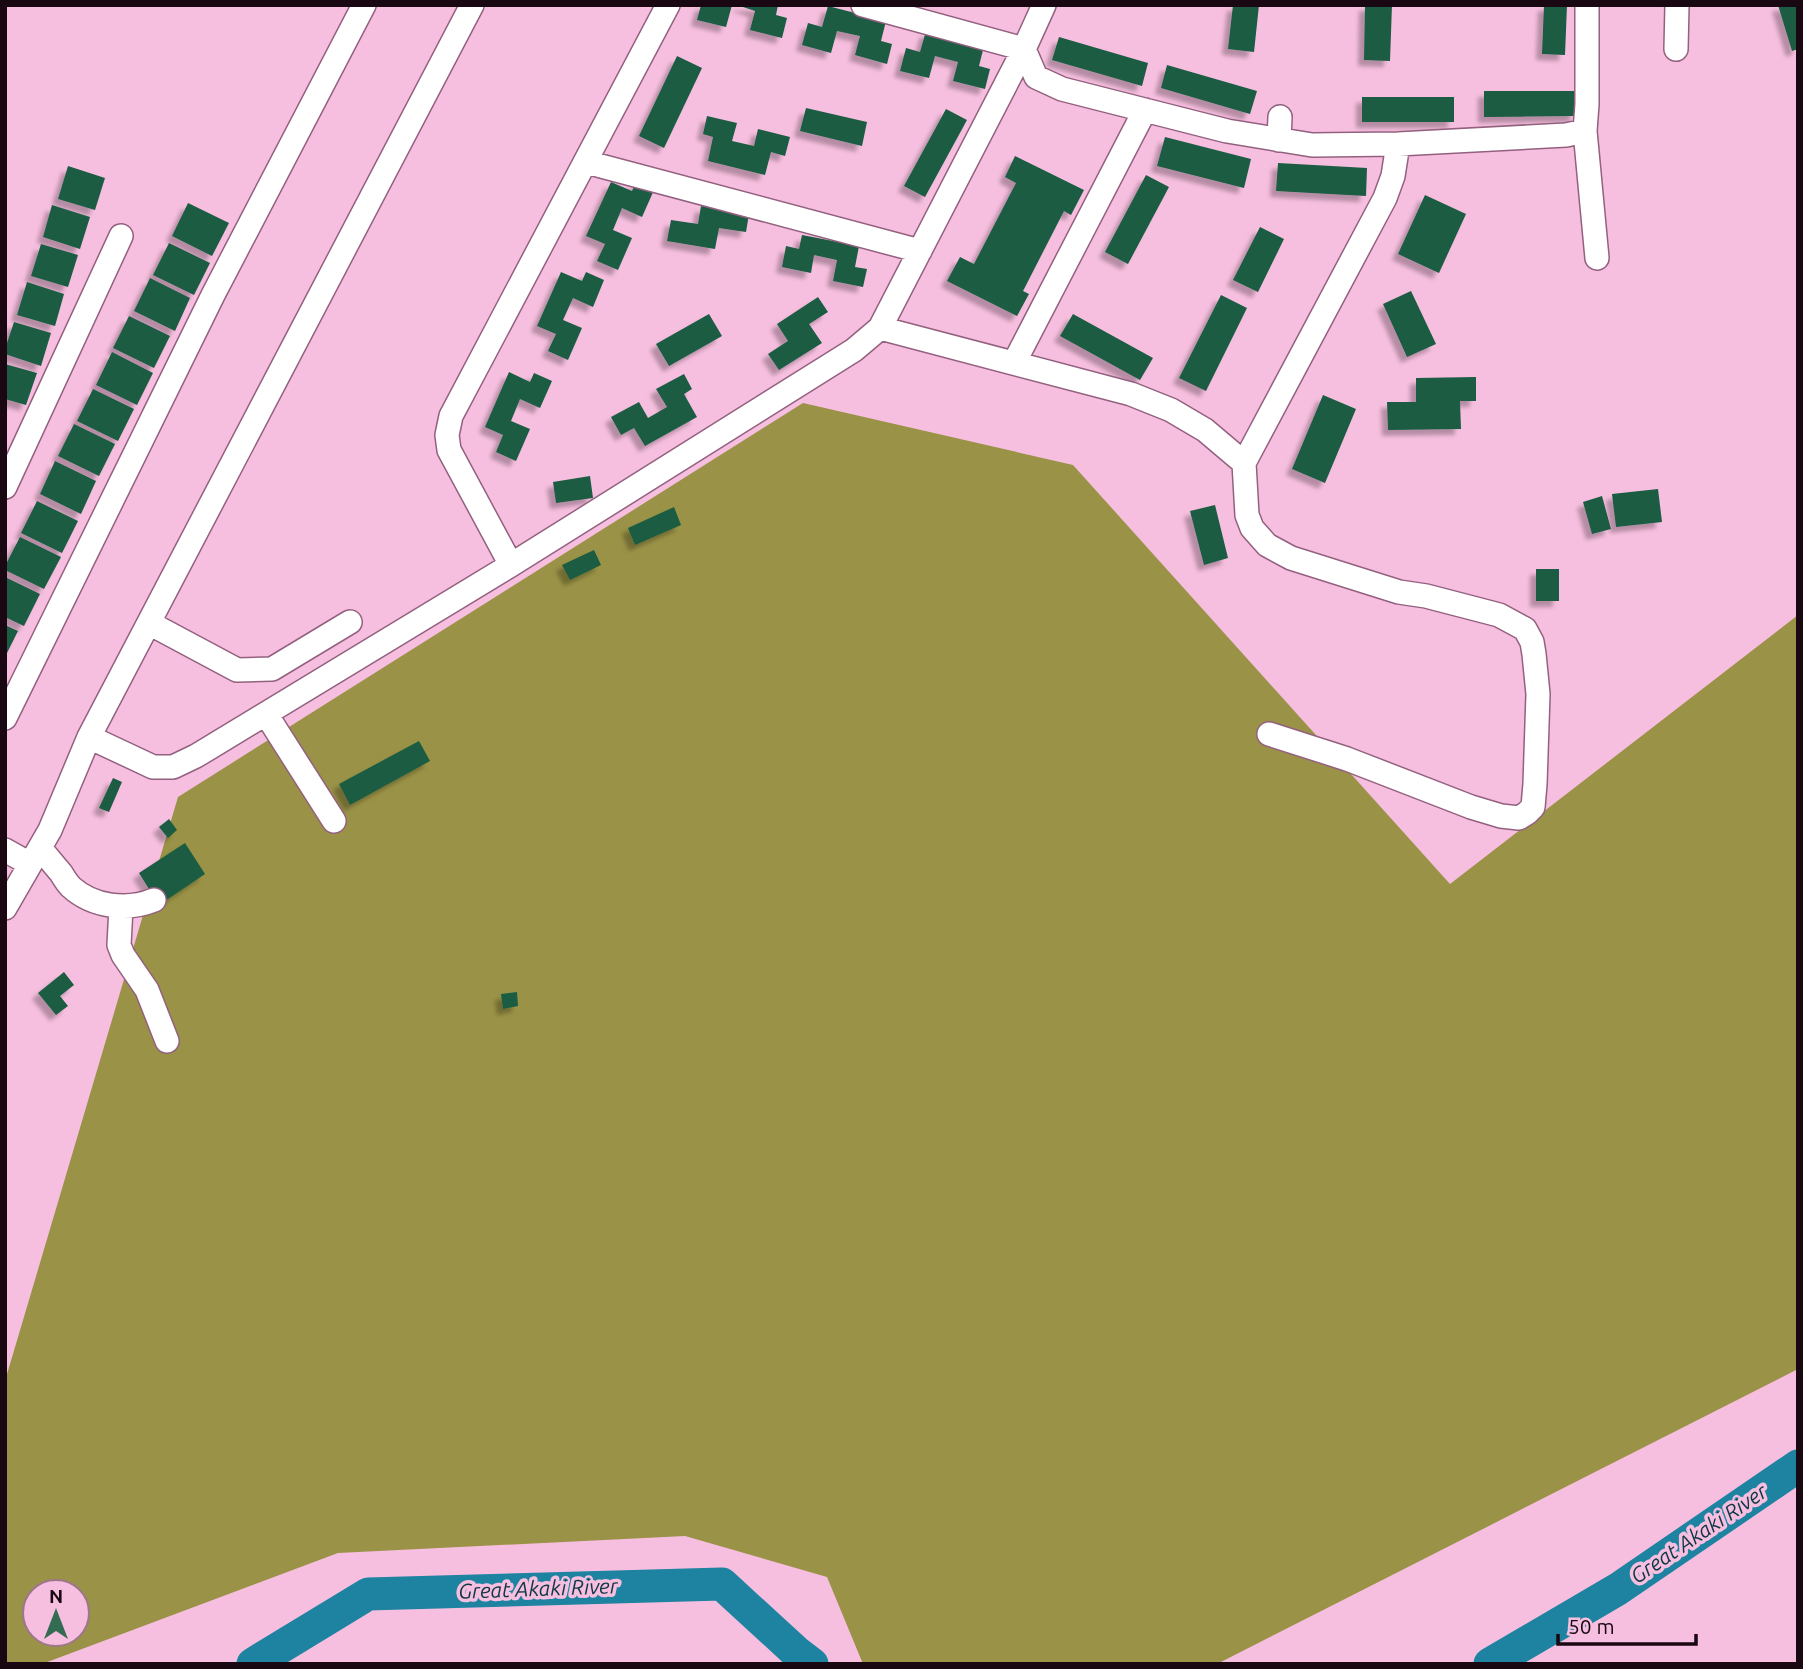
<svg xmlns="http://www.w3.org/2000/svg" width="1803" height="1669" viewBox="0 0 1803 1669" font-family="Ubuntu,sans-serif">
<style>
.forest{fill:#9a9246;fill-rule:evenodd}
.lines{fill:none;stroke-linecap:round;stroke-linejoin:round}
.river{stroke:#1d83a1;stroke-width:33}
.building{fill:#1a5c42;filter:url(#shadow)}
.minor-casing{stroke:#93617f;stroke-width:26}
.minor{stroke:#fff;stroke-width:23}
.labels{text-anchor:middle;stroke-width:7;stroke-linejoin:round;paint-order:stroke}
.water-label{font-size:21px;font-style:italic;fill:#0c3745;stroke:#f7bfdf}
</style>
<defs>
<filter id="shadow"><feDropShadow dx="-6" dy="6" stdDeviation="2" flood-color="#0004"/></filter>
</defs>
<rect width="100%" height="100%" fill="#f7bfdf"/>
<path class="forest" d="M803,403L1073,465L1450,884L1798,615V1369L1217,1664H863L827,1577L685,1536L338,1553L42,1664H5V1381L178,797ZM35,1592H77V1634H35Z"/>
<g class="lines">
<path class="river" d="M253,1664L368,1594L722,1584L795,1651L812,1664
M1490,1664L1618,1589L1798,1466"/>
</g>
<path class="building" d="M701,5H732L726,27L697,20Z
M737,5H778L776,15L787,18L782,38L750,30L755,11Z
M1233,5H1259L1254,52L1228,49Z
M1365,5H1392L1390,61L1364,60Z
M1544,5H1567L1565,55L1542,54Z
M1778,5H1798V49L1792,51Z
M828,6L886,21L881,41L892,44L887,64L855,55L860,36L837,31L831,53L802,45L808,23L822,27Z
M926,31L984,46L979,66L990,69L985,89L953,81L958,62L935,56L929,78L900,71L906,48L920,52Z
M1059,37L1148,63L1142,86L1052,60Z
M677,56L702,68L664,148L639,136Z
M1167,65L1257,91L1250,114L1161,88Z
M1484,91H1576V116L1484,117Z
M1362,97H1454V122H1362Z
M806,108L867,122L862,146L800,131Z
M946,109L967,120L925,197L904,186Z
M707,116L737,123L732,141L754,146L758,129L790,137L785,156L771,152L765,175L708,161L713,137L703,134Z
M1165,137L1251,159L1244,188L1157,166Z
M1015,156L1084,190L1071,215L1064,211L1023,291L1029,294L1017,316L947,281L960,257L974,264L1016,183L1005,177Z
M1278,163L1367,168L1366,196L1276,191Z
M68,166L105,178L95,210L58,199Z
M1146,175L1169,187L1128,264L1105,252Z
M611,182L632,191L636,182L654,190L642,217L622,208L613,230L632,238L618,270L597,261L605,244L586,236Z
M1425,195L1466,214L1439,273L1398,254Z
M188,203L229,223L212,256L172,236Z
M52,205L90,217L80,249L43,237Z
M701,206L749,214L746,232L719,228L715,249L667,241L671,220L698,224Z
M1260,227L1284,239L1258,292L1233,280Z
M802,235L859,246L855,267L867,269L863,287L833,281L837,260L814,255L811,273L782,267L786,246L799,249Z
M169,243L210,263L194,295L153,275Z
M41,244L78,255L68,287L31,276Z
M561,272L582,281L586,272L604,280L593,307L573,298L563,320L582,328L568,360L548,351L556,334L537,326Z
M150,278L190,298L175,331L134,311Z
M27,282L64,294L55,326L17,315Z
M1411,291L1436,344L1407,357L1383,304Z
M1221,295L1247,308L1206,391L1179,378Z
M818,297L828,312L809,324L822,343L779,370L768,354L788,341L777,324Z
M709,314L722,336L669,366L656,344Z
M1073,314L1153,358L1140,380L1060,336Z
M129,316L170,336L154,368L113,348Z
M14,322L51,333L41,366L5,354V349Z
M112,352L153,373L137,405L96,385Z
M5,364L37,373L26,405L5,399Z
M509,372L530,382L534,373L552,381L540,408L520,399L511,421L530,429L516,461L496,452L503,435L485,427Z
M684,374L692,389L684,394L697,417L645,446L634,428L621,435L611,417L639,402L648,418L667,407L656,389Z
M1476,377V401H1460L1461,429L1388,430L1387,402H1416V378Z
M93,389L134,409L118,441L77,421Z
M1323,395L1356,409L1325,483L1292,469Z
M74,424L115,444L99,476L58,456Z
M55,461L96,481L81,514L40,494Z
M590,476L593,498L556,503L553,482Z
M1658,489L1662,522L1616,527L1612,494Z
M1602,496L1611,529L1592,534L1583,502Z
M37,501L78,521L62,553L21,533Z
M1215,505L1228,558L1204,565L1190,511Z
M674,507L681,525L635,545L628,528Z
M20,537L61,557L44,589L5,570V566Z
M594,550L601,565L570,580L562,565Z
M1536,569H1559V601H1536Z
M5,577L40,594L24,626L5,617Z
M5,625L18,631L5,657Z
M419,741L430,761L350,805L339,784Z
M113,778L122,782L109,812L99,808Z
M169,819L177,830L168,838L159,827Z
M185,843L205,874L159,905L139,873Z
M64,972L74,985L60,996L68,1006L56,1015L38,993Z
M517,992L518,1006L503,1009L501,994Z"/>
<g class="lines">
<g class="minor-casing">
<path id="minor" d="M863,5L1024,49L1036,77L1062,89L1227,131L1312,145L1398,144L1566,135L1585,131L1587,104V5
M1676,49L1677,5
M1585,131L1597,258
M1279,140L1280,117
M586,162L920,251
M880,328L1131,394L1171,410L1205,430L1244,463
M1014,363L1145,110
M5,487L121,236
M511,565L449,450L447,435L451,416L668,5
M149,623L237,670L272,669L350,622
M266,714L334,821
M5,718L213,295L364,5
M1269,734L1347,759L1471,807L1501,816L1519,818L1527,813L1533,807L1535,784L1538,694L1534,654L1532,642L1525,629L1499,615L1426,596L1399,592L1291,558L1267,545L1252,528L1247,515L1244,463L1385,198L1393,176L1398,144
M89,737L153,767H173L196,756L511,565L854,350L880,328L1024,49L1044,5
M40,848C47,856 54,865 61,873C64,878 67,883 71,887C93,907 127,911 154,900
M5,850L30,864
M121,907L119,945L123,955L147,990L167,1041
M5,908L50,830L89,737L472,5"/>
</g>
<use href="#minor" class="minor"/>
</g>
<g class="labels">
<g class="water-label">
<text transform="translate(1699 1534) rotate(-34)" y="7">Great Akaki River</text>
<text transform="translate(538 1589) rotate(-2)" y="7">Great Akaki River</text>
</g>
</g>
<rect width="1803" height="1669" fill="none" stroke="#190712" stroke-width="14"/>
<g transform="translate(56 1613)"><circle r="33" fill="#f7bfdf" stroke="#9e758d" stroke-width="2"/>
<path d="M0-5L12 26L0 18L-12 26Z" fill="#346b53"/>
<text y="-10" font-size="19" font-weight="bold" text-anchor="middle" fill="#190712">N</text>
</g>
<path d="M1558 1634v10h138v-10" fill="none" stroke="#190712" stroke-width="3.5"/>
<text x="1568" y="1634" font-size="21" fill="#190712" stroke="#f7bfdf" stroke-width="5" paint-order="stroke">50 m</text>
</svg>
